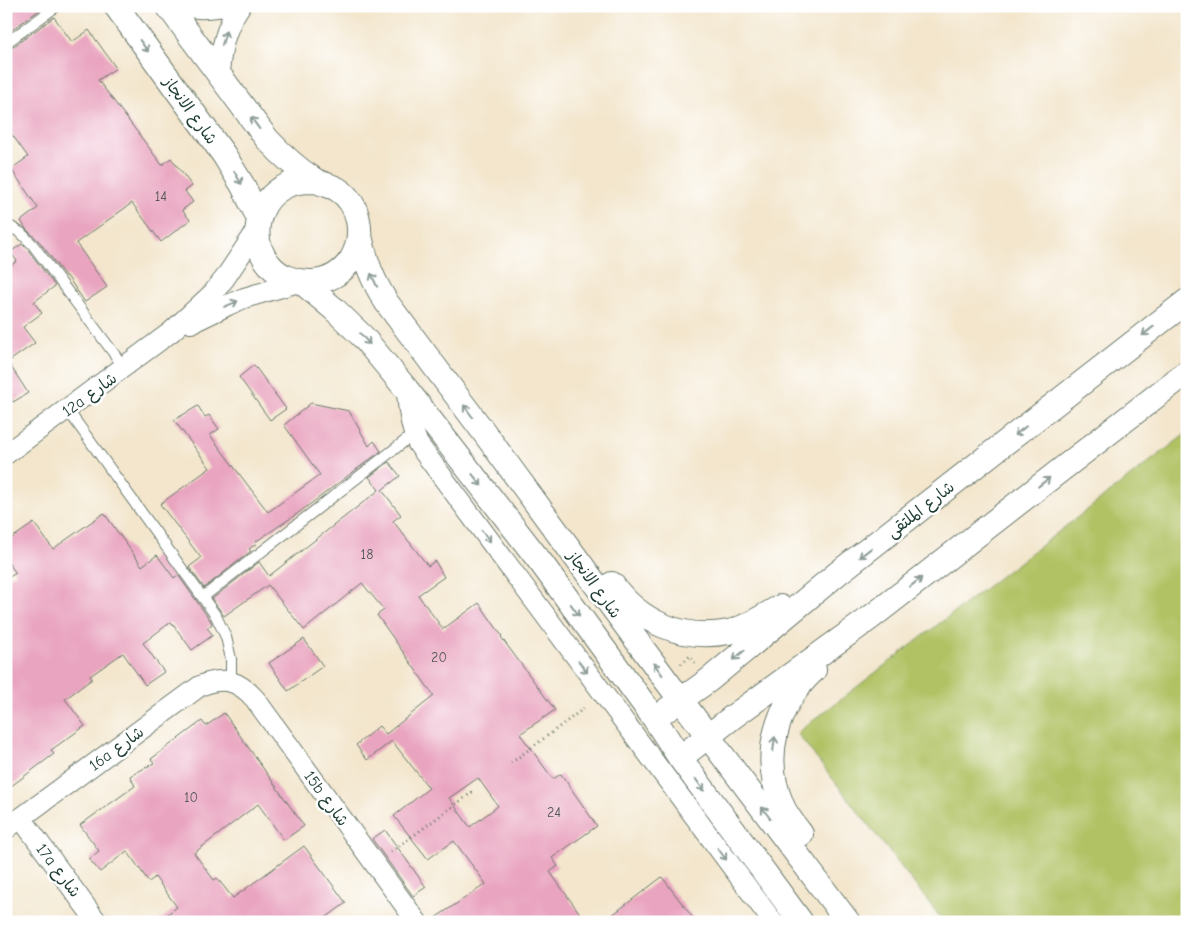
<svg xmlns="http://www.w3.org/2000/svg" width="1193" height="928" viewBox="0 0 1193 928" font-family="'Comic Neue','Playpen Sans Arabic',sans-serif">
<style>
.green{fill:#b1c265;stroke:#68804c}
.building{fill:#e9a4bf;fill-rule:evenodd}
.lines{fill:none;stroke-linecap:round;stroke-linejoin:round}
.service-casing{stroke:#69786a;stroke-width:12}
.minor-casing{stroke:#69786a;stroke-width:22}
.tertiary-casing{stroke:#69786a;stroke-width:26}
.path{stroke:#69786a;stroke-width:3;stroke-dasharray:1 4;stroke-linecap:butt}
.service{stroke:#fff;stroke-width:10}
.minor{stroke:#fff;stroke-width:20}
.tertiary{stroke:#fff;stroke-width:24}
.oneway{stroke:#8f9e9a}
.labels{text-anchor:middle;stroke-width:5;stroke-linejoin:round;paint-order:stroke}
.number-label{font-size:14px;fill:#525757}
.street-label{font-size:16px;fill:#1f3d34;stroke:#fff}
</style>
<rect width="100%" height="100%" fill="#fff"/>
<filter id="ink" filterUnits="userSpaceOnUse"><feTurbulence type="fractalNoise" baseFrequency=".02" numOctaves="2"/><feDisplacementMap in="SourceGraphic" scale="10" xChannelSelector="R" yChannelSelector="G"/><feConvolveMatrix kernelMatrix="1 2 1 2 8 2 1 2 1" color-interpolation-filters="sRGB"/></filter>
<filter id="wash" filterUnits="userSpaceOnUse"><feTurbulence type="fractalNoise" baseFrequency=".0096" numOctaves="4" result="noise"/><feDisplacementMap in="SourceGraphic" scale="20" xChannelSelector="R" yChannelSelector="G"/><feGaussianBlur stdDeviation="1.12" result="paint"/><feColorMatrix in="noise" values="0 0 0 0 0 0 0 0 0 0 0 0 0 0 0 0 0 1.4 0 .05"/><feComposite in="paint" operator="in"/></filter>
<g filter="url(#wash)">
<rect width="100%" height="100%" fill="#f3e6cd"/>
<path class="green" d="M1187,433V922H944L797,733Z"/>
<g id="blocks">
<path class="building" d="M6,6H45L6,34Z
M54,17L72,42L89,30L116,68L98,80L162,165L171,158L192,186L185,191L193,202L182,210L190,220L161,242L132,203L76,243L107,287L85,302L67,276L66,277L39,241L26,229L21,221L38,208L11,169L28,157L6,126V50L10,49Z
M22,244L28,250L55,286L34,302L42,313L23,327L35,343L8,362L28,393L13,402L6,393V269L17,261L10,252Z
M254,365L286,409L270,420L239,377Z
M311,403L349,411L369,446L374,441L381,451L297,514L255,542L256,544L249,549L251,551L204,588L189,567L201,558L160,504L210,468L174,420L198,406L205,417L209,415L219,429L210,435L268,512L320,475L284,425Z
M389,462L400,476L382,490L401,515L393,521L428,566L435,561L444,577L418,595L443,629L479,603L502,636L501,637L555,710L520,734L553,779L561,774L597,826L552,858L558,866L550,872L586,922H429L486,884L454,841L428,859L394,816L429,788L392,741L367,760L356,745L379,726L386,734L434,696L377,615L384,610L362,583L304,630L268,585L224,616L212,599L259,562L269,576L379,490L369,477ZM478,778L498,806L470,827L449,798Z
M104,513L142,566L157,555L174,578L178,575L210,620L212,624L207,628L213,635L192,650L171,622L143,643L164,672L145,685L123,653L90,676L92,679L65,699L85,726L51,750L54,754L6,790V579L16,573L6,560V542L34,523L53,549Z
M304,639L323,666L288,691L269,663Z
M224,713L304,826L284,840L258,804L194,853L214,880L217,878L233,898L304,846L346,903L320,922H157L177,907L155,877L149,882L127,851L100,872L89,859L99,851L80,825L135,786L130,776L154,763L151,759L202,721L206,726Z
M385,830L426,887L413,896L372,839Z
M662,877L696,922H603Z"/>
</g>
</g>
<g filter="url(#ink)">
<use href="#blocks" fill-opacity="0" stroke="#69786a" stroke-width="1"/>
<g class="lines">
<g class="service-casing">
<path id="service" d="M6,43L57,6
M6,224L21,233L33,245L124,367
M67,409L216,616L226,637L231,659V681
M203,597L414,434"/>
</g>
<g class="minor-casing">
<path id="minor" d="M179,6C194,9 209,9 224,6
M219,74C221,48 225,28 240,6
M191,323L228,305L244,298L299,282
M407,390C408,409 410,426 418,444L773,922
M6,454L171,332L213,293L225,278L257,230
M21,818L97,922
M6,829L200,686C223,676 238,680 255,699L417,922"/>
</g>
<g class="tertiary-casing">
<path id="tertiary" d="M116,6L224,155L243,186L259,219
M168,6L267,139C281,154 296,168 313,179C320,184 330,185 337,189C361,204 365,237 351,260C342,273 328,281 313,282C297,283 279,277 269,264C248,239 257,199 286,186C295,181 305,181 315,181
M360,236C366,262 372,280 387,303L483,431L665,679L848,922
M303,283L334,309L363,337L407,390L542,564L654,718L680,758L801,922
M612,584C639,622 682,641 729,632C744,629 766,615 780,607
M668,709L709,680L838,573L1187,301
M680,758L734,716L870,618L1187,372
M801,834C794,825 786,815 782,805C761,756 776,705 814,670"/>
</g>
<path class="path" d="M681,664L690,656L695,663
M511,763L587,706
M391,852L475,790"/>
<use href="#service" class="service"/>
<use href="#minor" class="minor"/>
<use href="#tertiary" class="tertiary"/>
</g>
<defs><path id="oneway-shaft" d="M-6 0H5M1.5-3L5.5 0L1.5 3" fill="none" stroke-width="1.6" stroke-linecap="round" stroke-linejoin="round" transform="scale(1.25)"/></defs>
<g class="oneway">
<use href="#oneway-shaft" transform="translate(224 38) rotate(-74)"/>
<use href="#oneway-shaft" transform="translate(144 46) rotate(54)"/>
<use href="#oneway-shaft" transform="translate(255 123) rotate(-126)"/>
<use href="#oneway-shaft" transform="translate(238 178) rotate(60)"/>
<use href="#oneway-shaft" transform="translate(374 280) rotate(-115)"/>
<use href="#oneway-shaft" transform="translate(231 304) rotate(-23)"/>
<use href="#oneway-shaft" transform="translate(1148 331) rotate(142)"/>
<use href="#oneway-shaft" transform="translate(365 339) rotate(48)"/>
<use href="#oneway-shaft" transform="translate(468 411) rotate(-127)"/>
<use href="#oneway-shaft" transform="translate(1020 431) rotate(142)"/>
<use href="#oneway-shaft" transform="translate(477 480) rotate(52)"/>
<use href="#oneway-shaft" transform="translate(1044 482) rotate(-38)"/>
<use href="#oneway-shaft" transform="translate(486 536) rotate(53)"/>
<use href="#oneway-shaft" transform="translate(865 553) rotate(142)"/>
<use href="#oneway-shaft" transform="translate(916 582) rotate(-38)"/>
<use href="#oneway-shaft" transform="translate(575 610) rotate(54)"/>
<use href="#oneway-shaft" transform="translate(739 655) rotate(140)"/>
<use href="#oneway-shaft" transform="translate(583 667) rotate(53)"/>
<use href="#oneway-shaft" transform="translate(658 669) rotate(-126)"/>
<use href="#oneway-shaft" transform="translate(774 744) rotate(-83)"/>
<use href="#oneway-shaft" transform="translate(700 785) rotate(54)"/>
<use href="#oneway-shaft" transform="translate(766 813) rotate(-127)"/>
<use href="#oneway-shaft" transform="translate(722 854) rotate(53)"/>
</g>
</g>
<g class="labels">
<g class="number-label">
<text x="161" y="201">14</text>
<text x="367" y="559">18</text>
<text x="439" y="662">20</text>
<text x="191" y="802">10</text>
<text x="554" y="817">24</text>
</g>
<g class="street-label">
<text transform="translate(191 110) rotate(54)" y="6">شارع الانجاز</text>
<text transform="translate(89 394) rotate(-36)" y="6">12a شارع</text>
<text transform="translate(920 509) rotate(-38)" y="6">شارع الملتقى</text>
<text transform="translate(595 584) rotate(54)" y="6">شارع الانجاز</text>
<text transform="translate(116 748) rotate(-36)" y="6">16a شارع</text>
<text transform="translate(327 798) rotate(54)" y="6">15b شارع</text>
<text transform="translate(59 870) rotate(53)" y="6">17a شارع</text>
</g>
</g>
<rect width="1193" height="928" fill="none" stroke="#fff" stroke-width="25"/>
</svg>
